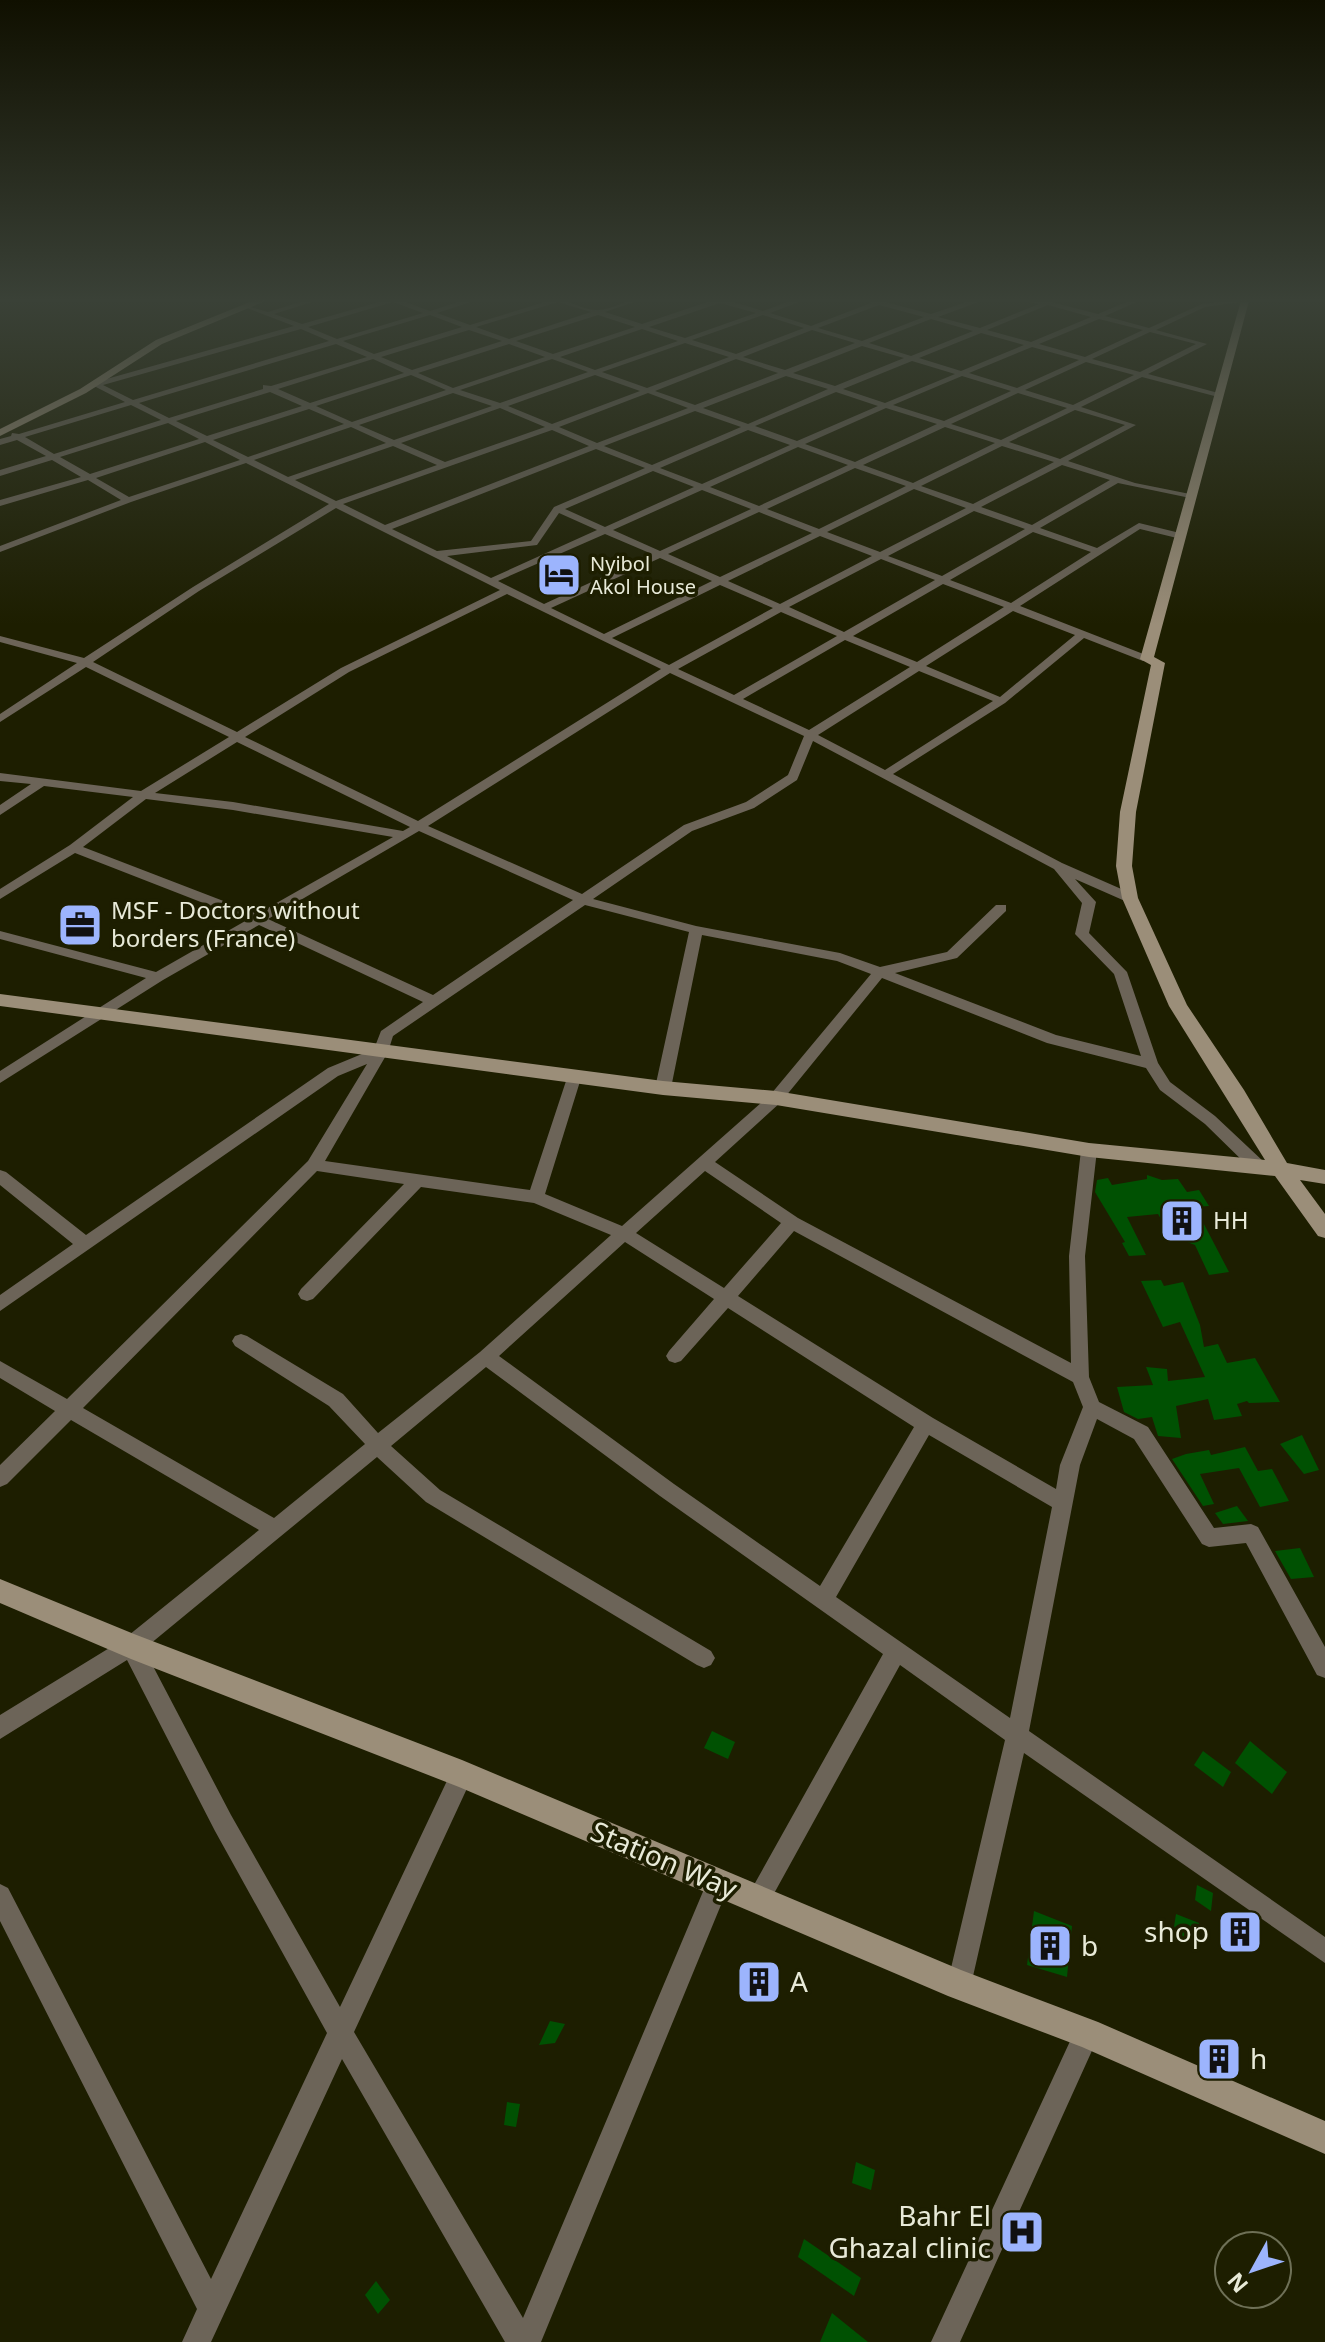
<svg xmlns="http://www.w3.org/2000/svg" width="1325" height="2342" viewBox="0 0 1325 2342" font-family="'Noto Sans',sans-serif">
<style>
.building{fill:#005102}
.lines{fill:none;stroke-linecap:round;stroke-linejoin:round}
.street{fill:#6c6458;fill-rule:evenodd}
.secondary{fill:#9b8e79;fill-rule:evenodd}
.labels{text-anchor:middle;stroke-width:7;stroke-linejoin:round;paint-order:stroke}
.far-poi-label{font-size:20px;fill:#e8ead8;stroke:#1d1e00;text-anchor:start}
.poi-label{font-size:24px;fill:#e8ead8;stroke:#1d1e00;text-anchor:start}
.near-street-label{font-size:28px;fill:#e8ead8;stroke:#1d1e00}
.near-poi-label{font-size:28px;fill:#e8ead8;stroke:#1d1e00;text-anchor:start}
</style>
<rect width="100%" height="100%" fill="#1d1e00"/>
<path class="building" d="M1147,1175L1162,1180L1178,1179L1187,1192L1199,1190L1209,1206L1195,1207L1229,1272L1209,1275L1195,1245L1171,1236L1158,1214L1127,1217L1146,1255L1129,1256L1122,1243L1125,1242L1095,1192L1097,1180L1108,1178L1112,1185L1147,1179Z
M1161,1280L1164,1286L1183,1282L1200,1325L1204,1347L1218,1344L1227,1363L1255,1358L1280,1402L1249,1403L1247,1401L1237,1404L1242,1416L1214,1420L1208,1399L1176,1406L1181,1438L1158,1436L1152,1417L1138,1419L1124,1412L1117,1387L1153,1385L1146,1367L1167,1369L1168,1381L1205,1377L1180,1322L1163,1327L1141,1281Z
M1302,1435L1319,1470L1304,1474L1280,1444Z
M1245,1447L1258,1471L1272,1469L1289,1501L1260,1507L1239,1468L1200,1474L1214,1504L1203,1506L1172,1459L1186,1454L1209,1450L1211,1455Z
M1237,1506L1248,1521L1223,1524L1215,1513Z
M1300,1548L1314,1577L1291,1579L1275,1551Z
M712,1731L735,1742L728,1759L704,1748Z
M1250,1741L1287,1772L1272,1794L1235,1763Z
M1203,1751L1231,1772L1223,1787L1194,1765Z
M1197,1885L1213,1893L1211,1911L1195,1900Z
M1034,1911L1072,1926L1067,1977L1027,1965Z
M1176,1914L1199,1923L1196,1941L1173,1933Z
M1233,1914L1254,1928L1247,1949L1227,1936Z
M749,1961L778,1972L773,2000L739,1991Z
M550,2021L565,2024L555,2043L539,2045Z
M1200,2040L1238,2052L1237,2079L1200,2063Z
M507,2102L520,2104L516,2127L504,2125Z
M856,2162L875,2170L871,2190L852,2183Z
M804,2239L861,2278L854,2296L798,2257Z
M376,2281L390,2300L378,2314L365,2295Z
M832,2313L868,2342H820Z"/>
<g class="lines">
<path class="street" d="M316,297H328L274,314L302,324L386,300L382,297L399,298L400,300L430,311L474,297H486L437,313L470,325L551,300L547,297C565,297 580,310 597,310C613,310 630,297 648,297L605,312L642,324L713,300L714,297H733L727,300L763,311L801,297H812L770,313L811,326L871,303L856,297L878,300L895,297L885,302L931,314L981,297H992L938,317L980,328L1039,304L1005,297L1047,301L1098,314L1138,297H1148L1105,316L1149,328L1202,304L1244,299L1247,301L1205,307L1156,330L1207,344L1148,374L1222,394V398L1142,377L1081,407L1136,425L1068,461L1135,483L1195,495V499L1118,483L1040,528L1097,548L1139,523L1184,534V538L1181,539L1140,529L1020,606L1151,657V661H1143L1084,638L1005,703L893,774L1062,863L1135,895V901H1125L1075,879L1096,902L1089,933L1127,972L1158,1063L1170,1082L1215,1116L1264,1162L1266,1166L1264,1170H1252L1205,1124L1160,1090L1146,1068L1047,1043L882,978L781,1102L715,1162L798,1218L1071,1363L1069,1256L1081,1150L1083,1146H1095L1097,1150L1085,1256L1089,1377L1099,1402L1148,1427L1214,1528L1251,1524L1258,1527L1325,1647V1678L1317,1675L1246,1543L1209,1547L1202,1544L1134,1439L1097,1419L1080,1465L1029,1731L1325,1937V1963L1024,1753L971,1985L968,1994L959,1997L950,1994L947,1985L1005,1740L900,1665L766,1908L758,1912L750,1908L746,1900L750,1892L883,1654L660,1496L486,1367L391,1446L440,1490L711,1651L715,1658L711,1665L704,1668L697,1665L426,1502L377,1457L144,1649L231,1815L340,2007L454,1766L462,1763L470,1766L473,1774L470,1782L354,2032L523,2318L710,1875L718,1871L726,1875L730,1883L541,2342H505L342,2059L211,2342H182L197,2309L0,1921V1884L8,1888L211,2279L327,2033L215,1831L127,1660L0,1739V1715L124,1639L259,1530L71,1420L7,1484L0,1487V1465L55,1411L0,1378V1361L67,1399L308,1161L367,1064L338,1076L0,1311V1295L73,1244L0,1185V1170L6,1172L86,1235L328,1068L374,1049L381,1031L423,1002L259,925L163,980L0,1083V1071L146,978L0,939V931L156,972L247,920L75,853L0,899V889L70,845L133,797L44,786L0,815V805L31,784L0,781V773L141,791L229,737L86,667L0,722V714L77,663L0,642V636L84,658L193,587L329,504L246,463L131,502L0,552V546L121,500L88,480L0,506V500L81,477L52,460L0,476V470L46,456L17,440L0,445V439L11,436L12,433L19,434L125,402L96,387L89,388V384L294,326L247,308V306L268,312ZM393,302L423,313L337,339L308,327ZM558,302L591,312L509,339L476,327ZM720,303L756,313L685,338L649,327ZM879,305L924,317L862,341L818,328ZM1048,305L1091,317L1031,342L987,330ZM430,315L462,327L374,354L343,341ZM598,315L635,327L553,354L516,341ZM763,315L804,328L736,354L692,340ZM931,319L973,331L911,356L869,343ZM1099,319L1143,330L1085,357L1039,344ZM301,329L329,341L133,400L103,385ZM642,329L678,341L595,370L560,357ZM469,330L502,341L412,370L381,357ZM812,330L855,343L785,370L743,357ZM1150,332L1196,344L1140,372L1092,359ZM981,333L1024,345L961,371L919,358ZM685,343L729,357L647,388L602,372ZM336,344L367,357L271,386L263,385V389L169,418L139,403ZM509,344L545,357L453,388L418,373ZM862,346L904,358L835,386L793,373ZM1032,347L1079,360L1017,388L969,373ZM373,359L404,373L310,403L278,389ZM552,359L588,372L500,403L460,390ZM736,359L778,373L695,405L655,391ZM912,361L955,374L885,403L843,389ZM1086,362L1134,375L1073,405L1025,390ZM411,375L446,390L352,422L316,406ZM595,375L640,391L552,424L508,406ZM786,376L828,389L748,424L703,408ZM962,376L1011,391L944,421L893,405ZM270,392L302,406L207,436L176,421ZM836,392L878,406L797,441L755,426ZM453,393L492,406L394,440L359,425ZM648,393L688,408L597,443L559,427ZM1018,393L1067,408L1001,440L951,424ZM131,405L161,420L54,454L25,437ZM500,408L545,427L445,462L401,443ZM886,408L937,424L855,462L805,444ZM309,409L344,424L248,457L213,440ZM1075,410L1125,425L1060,459L1009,442ZM695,411L741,427L652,465L604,446ZM168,423L199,439L90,474L60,457ZM351,427L386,443L288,477L254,460ZM945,427L995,443L913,483L863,465ZM552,430L589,446L385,525L343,504ZM748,430L790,445L702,484L660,468ZM205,442L240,460L129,497L96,478ZM393,446L437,465L336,501L295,480ZM1002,446L1054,462L973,504L921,486ZM798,447L848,465L759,506L710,487ZM596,449L645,468L554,507L531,541L437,551L392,529ZM1062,465L1110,480L1032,525L981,507ZM855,468L906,486L819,529L767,509ZM653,471L694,487L605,527L565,509ZM914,489L966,508L880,552L827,532ZM702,490L751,509L660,551L613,530ZM336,508L500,590L341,668L237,732L93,662L199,591ZM974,511L1025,529L942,576L888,556ZM759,512L812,533L720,577L668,554ZM559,513L597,530L491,578L447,556L537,545ZM1033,532L1091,552L1011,603L950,580ZM605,534L652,554L544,604L498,581ZM820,536L872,556L780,604L728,581ZM660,558L712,581L604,634L551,608ZM881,559L935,580L844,632L789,607ZM943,584L1004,607L917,662L853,636ZM720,585L773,608L669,665L612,638ZM507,594L661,669L418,821L245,737L349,672ZM1013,611L1075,635L1000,697L926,666ZM781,612L837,636L734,695L678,669ZM845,640L910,667L809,730L743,699ZM919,671L993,701L885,770L818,735ZM670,673L804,736L788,775L746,802L684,825L582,894L428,826ZM813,741L1054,869L1082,903L1075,934L1114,974L1141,1056L1056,1035L895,973L957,958L1006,911V905H996L947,952L880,967L840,953L696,926L593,899L692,831L754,808L797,780ZM237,742L410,827L403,831L233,802L155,793ZM146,799L233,810L393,837L257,914L83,847ZM419,831L573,900L433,995L268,919ZM585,905L689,932L655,1088L663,1093L671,1088L702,935L837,961L871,974L771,1094L622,1226L545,1194L582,1075L575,1070L568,1075L530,1190L325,1161L388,1052L393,1036ZM317,1171L404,1184L301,1289L298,1294L301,1299L307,1301L313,1299L421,1187L534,1203L611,1235L480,1352L378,1433L343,1394L247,1336L241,1334L235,1336L232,1341L235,1346L329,1406L365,1444L274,1518L83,1408ZM705,1171L781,1223L724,1288L636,1233ZM794,1231L1073,1382L1083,1407L1060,1465L1056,1489L933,1418L738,1296ZM625,1242L714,1299L669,1351L666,1356L669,1361L675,1363L681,1361L728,1308L914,1427L820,1586L674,1484L499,1356ZM929,1435L1052,1507L1010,1718L836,1597Z
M1087,2020L1096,2024L1100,2033L960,2342H931L1078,2024Z"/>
<path class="secondary" d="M262,297H275L162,344L86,393L0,436V429L80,389L156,340Z
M1242,297H1250L1154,657L1165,663L1136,812L1132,866L1138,898L1187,1005L1244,1090L1287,1163L1325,1170V1184L1300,1180L1325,1214V1238L1318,1236L1275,1176L1089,1157L776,1105L663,1095L0,1006V994L663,1081L776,1091L1089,1143L1265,1160L1169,1006L1122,898L1116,866L1120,812L1151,665L1140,659Z
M0,1579L134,1634L462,1760L961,1970L1098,2022L1325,2121V2154L1082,2047L948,1996L459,1787L131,1659L0,1603Z"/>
</g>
<linearGradient id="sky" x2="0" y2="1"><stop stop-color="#101000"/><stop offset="0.48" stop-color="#3a4137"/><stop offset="1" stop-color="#3a4137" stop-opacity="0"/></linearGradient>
<rect width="1325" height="625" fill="url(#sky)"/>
<defs>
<g id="hotel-square" transform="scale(2.3)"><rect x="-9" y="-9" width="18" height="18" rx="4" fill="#9cb4fd" stroke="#1d1e00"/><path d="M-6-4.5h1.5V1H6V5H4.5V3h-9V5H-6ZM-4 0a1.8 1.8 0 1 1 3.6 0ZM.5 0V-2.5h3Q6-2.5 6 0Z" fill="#111"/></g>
<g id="office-square" transform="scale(2.3)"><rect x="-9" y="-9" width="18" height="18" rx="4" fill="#9cb4fd" stroke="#1d1e00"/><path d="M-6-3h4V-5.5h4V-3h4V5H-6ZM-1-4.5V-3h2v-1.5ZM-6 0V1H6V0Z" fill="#111"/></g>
<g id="building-square" transform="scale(2.3)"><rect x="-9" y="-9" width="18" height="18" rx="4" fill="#9cb4fd" stroke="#1d1e00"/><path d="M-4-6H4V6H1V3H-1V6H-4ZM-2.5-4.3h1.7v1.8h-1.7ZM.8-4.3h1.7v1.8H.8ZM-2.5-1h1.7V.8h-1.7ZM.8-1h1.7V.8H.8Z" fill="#111"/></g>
<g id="hospital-square" transform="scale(2.3)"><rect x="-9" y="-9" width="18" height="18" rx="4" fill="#9cb4fd" stroke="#1d1e00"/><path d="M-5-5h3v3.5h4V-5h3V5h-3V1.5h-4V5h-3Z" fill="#111"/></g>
</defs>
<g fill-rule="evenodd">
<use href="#hotel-square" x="559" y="575"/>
<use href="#office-square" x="80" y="925"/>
<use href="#building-square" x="1182" y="1221"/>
<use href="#building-square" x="1240" y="1932"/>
<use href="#building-square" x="1050" y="1946"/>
<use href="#building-square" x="759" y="1982"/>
<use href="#building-square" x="1219" y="2059"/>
<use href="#hospital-square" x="1022" y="2232"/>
</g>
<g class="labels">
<g class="far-poi-label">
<text x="590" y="571">Nyibol<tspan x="590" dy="23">Akol House</tspan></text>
</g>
<g class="poi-label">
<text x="111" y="919">MSF - Doctors without<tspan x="111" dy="28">borders (France)</tspan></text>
<text x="1213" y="1229">HH</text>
</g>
<g class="near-street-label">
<text transform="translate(664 1860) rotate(23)" y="10">Station Way</text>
</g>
<g class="near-poi-label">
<text x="1209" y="1942" text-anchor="end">shop</text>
<text x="1081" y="1956">b</text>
<text x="790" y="1992">A</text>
<text x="1250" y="2069">h</text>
<text x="991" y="2226" text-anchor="end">Bahr El<tspan x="991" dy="32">Ghazal clinic</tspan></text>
</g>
</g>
<g transform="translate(1253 2270) rotate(230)"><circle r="38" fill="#1d1e00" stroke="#6e7056" stroke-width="2"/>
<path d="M0-6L14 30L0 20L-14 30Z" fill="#9cb4fd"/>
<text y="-12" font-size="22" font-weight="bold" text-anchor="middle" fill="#e8ead8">N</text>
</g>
</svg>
